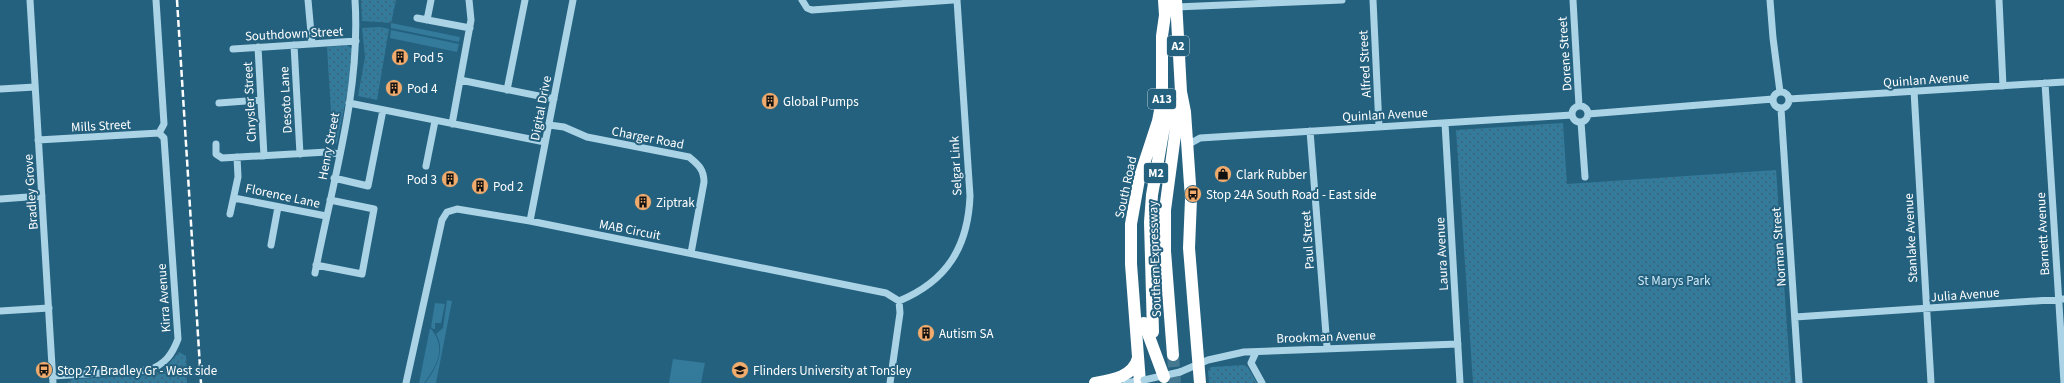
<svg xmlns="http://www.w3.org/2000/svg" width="2064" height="383" viewBox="0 0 2064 383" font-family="'Source Sans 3',sans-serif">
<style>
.green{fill:#347a9b}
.park{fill:url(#park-dots)}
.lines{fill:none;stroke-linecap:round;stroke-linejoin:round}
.highway-tunnel{stroke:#457992;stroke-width:12;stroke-dasharray:12 6;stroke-linecap:butt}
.minor{stroke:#aad3e6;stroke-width:7}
.highway{stroke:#fff;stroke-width:12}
.rail{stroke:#fff;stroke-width:2.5;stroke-dasharray:7 3;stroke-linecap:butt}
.minor-bridge{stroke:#aad3e6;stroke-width:7}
.highway-bridge{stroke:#fff;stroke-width:12}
.labels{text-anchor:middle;stroke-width:4;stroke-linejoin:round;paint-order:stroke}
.shield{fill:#24617f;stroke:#bdd0d9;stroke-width:1}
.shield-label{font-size:12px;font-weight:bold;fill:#fff}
.street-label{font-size:13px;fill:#fff;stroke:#24617f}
.poi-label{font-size:13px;fill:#fff;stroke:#24617f;text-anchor:start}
.park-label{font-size:13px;fill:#cde8f5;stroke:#24617f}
</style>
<defs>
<pattern id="park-dots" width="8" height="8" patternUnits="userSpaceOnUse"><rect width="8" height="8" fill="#347a9b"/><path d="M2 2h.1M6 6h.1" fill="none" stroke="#406374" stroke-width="1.8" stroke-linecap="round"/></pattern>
</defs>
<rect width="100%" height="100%" fill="#24617f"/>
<path class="green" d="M391,23L460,37L459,42L391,28Z
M391,30L459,44L457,52L390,38Z
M447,300L452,301L436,383H425C436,369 446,350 436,334L443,328Z
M435,303L445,304L441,323H435V329H433L431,327Z
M430,328C447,346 438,365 424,383H419Z
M673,359L705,363L701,383H669Z"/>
<path class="park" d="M361,0H396L391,23L362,21Z
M380,27L389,29L377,100L358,96L365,57L362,28Z
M347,45L355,51L354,60L337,143L333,145L327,47Z
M1563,123L1567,184L1776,170L1791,383H1473L1456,130Z
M179,352L186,356L187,383H67L73,379L152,375L164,369Z
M1243,365L1247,366L1257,383H1209L1208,371L1211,367Z"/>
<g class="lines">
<path class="highway-tunnel" d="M1173,355L1175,383"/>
<path class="minor" d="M30,0L53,383
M156,0L164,124L159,133
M308,0L312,44
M802,0L807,8L812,10L953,0
M1373,0L1379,127
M1573,0L1579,106
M1770,0L1773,38L1780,92
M1999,0L2003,86
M1176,7L1342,0
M417,18L470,28
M427,20L431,0
M294,45L300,154
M258,47L264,156
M233,49L356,41
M460,80L554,99
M2045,83L2064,383
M0,89L35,87
M507,90L525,0
M1914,91L1931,383
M1773 100a8 8 0 1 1 16 0a8 8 0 1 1-16 0Z
M1789,99L2064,82
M219,103L261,100
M349,103L545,142
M1572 114a8 8 0 1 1 16 0a8 8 0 1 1-16 0Z
M1781,109L1799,383
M1588,114L1773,99
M1581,122L1585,177
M1445,123L1460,383
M452,124L471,20L469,0
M549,125L564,127L587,137L689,157C699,165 704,170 704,182L691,253
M1310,131L1327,347
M38,140L159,133L164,138L178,339C172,355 165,364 149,370L53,376
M216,144V154L222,158L327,152L339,154
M1188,148L1191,143L1200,138L1572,115
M426,166L435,121
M334,178L368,186L383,110
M234,198L326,216
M0,199L42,196
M230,214L238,177L237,157
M530,221L573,0
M271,245L278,207
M316,265L362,274L374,209L330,200
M315,273C332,183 361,92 355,0
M899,301C947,281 968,247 970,196L957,0
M0,311L49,308
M1795,317L2064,299
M1256,352L1251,363L1262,383
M1180,372L1208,360L1244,352L1458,344
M406,383L442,220L447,212L457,209L530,221L886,293L899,301L900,313L890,383
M1126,383L1142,380"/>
<path class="highway" d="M1176,0L1181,92L1185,112L1191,199L1189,248L1200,383
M1153,332L1150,222L1152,195L1167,110
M1173,355L1165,251V210L1179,105
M1095,383C1112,380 1133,377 1138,358
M1140,383L1131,264V224L1139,179L1158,121L1162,100V36L1165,15L1164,0"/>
<path class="rail" d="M177,0L201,383"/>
<path class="minor-bridge" d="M1144,380L1180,372"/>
<path class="highway-bridge" d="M1144,323L1164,377"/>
</g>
<defs>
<g id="building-disc" transform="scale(0.9)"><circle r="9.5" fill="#f1ac6d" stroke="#24617f"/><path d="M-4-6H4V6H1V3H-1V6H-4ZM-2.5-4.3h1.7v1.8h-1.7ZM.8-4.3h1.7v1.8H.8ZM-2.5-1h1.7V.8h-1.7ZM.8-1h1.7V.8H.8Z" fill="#111"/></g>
<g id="shop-disc" transform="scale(0.9)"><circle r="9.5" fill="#f1ac6d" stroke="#24617f"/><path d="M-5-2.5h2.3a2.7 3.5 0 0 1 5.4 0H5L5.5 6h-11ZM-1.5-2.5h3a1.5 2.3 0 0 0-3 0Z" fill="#111"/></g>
<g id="bus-disc" transform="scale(0.9)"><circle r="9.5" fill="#f1ac6d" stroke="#24617f"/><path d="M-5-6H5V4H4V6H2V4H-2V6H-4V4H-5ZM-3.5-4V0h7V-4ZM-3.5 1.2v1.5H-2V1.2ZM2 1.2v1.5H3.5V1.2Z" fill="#111"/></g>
<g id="university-disc" transform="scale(0.9)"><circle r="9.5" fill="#f1ac6d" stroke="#24617f"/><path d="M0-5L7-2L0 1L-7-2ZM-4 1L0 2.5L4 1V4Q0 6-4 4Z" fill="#111"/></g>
</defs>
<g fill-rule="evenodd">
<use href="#building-disc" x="400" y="57"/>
<use href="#building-disc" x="394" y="88"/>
<use href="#building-disc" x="770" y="101"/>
<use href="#shop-disc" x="1223" y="174"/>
<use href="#building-disc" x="450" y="179"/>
<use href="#building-disc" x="480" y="186"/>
<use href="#bus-disc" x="1193" y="194"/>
<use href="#building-disc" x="643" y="202"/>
<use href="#building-disc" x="926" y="333"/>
<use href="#bus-disc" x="44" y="370"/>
<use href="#university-disc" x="740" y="370"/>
</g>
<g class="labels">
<g class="shield">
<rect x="1167" y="36" width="22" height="20" rx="3"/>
<rect x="1148" y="89" width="28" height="20" rx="3"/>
<rect x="1144" y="163" width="24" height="20" rx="3"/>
</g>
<g class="shield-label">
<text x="1178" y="50">A2</text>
<text x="1162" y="103">A13</text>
<text x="1156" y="177">M2</text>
</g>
<g class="street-label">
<text transform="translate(294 33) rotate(-3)" y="5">Southdown Street</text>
<text transform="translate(1564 54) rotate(-94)" y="5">Dorene Street</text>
<text transform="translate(1364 64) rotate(-93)" y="5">Alfred Street</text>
<text transform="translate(1926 79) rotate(-4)" y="5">Quinlan Avenue</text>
<text transform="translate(285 100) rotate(-93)" y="5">Desoto Lane</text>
<text transform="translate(249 102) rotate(-93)" y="5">Chrysler Street</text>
<text transform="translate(540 108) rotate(-79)" y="5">Digital Drive</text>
<text transform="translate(1385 114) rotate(-3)" y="5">Quinlan Avenue</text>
<text transform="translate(101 125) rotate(-3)" y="5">Mills Street</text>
<text transform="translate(648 137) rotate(11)" y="5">Charger Road</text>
<text transform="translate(328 146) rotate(-79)" y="5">Henry Street</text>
<text transform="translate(955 166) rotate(-93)" y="5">Selgar Link</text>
<text transform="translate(1125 187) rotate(-78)" y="5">South Road</text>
<text transform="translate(30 192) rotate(-94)" y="5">Bradley Grove</text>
<text transform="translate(283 195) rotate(12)" y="5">Florence Lane</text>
<text transform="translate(630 229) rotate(11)" y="5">MAB Circuit</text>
<text transform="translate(2042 234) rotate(-93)" y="5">Barnett Avenue</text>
<text transform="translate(1910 238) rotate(-93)" y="5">Stanlake Avenue</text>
<text transform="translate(1307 240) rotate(-94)" y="5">Paul Street</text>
<text transform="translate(1778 247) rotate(-94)" y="5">Norman Street</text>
<text transform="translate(1441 254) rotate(-93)" y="5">Laura Avenue</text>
<text transform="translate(1154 259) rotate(-92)" y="5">Southern Expressway</text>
<text transform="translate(1965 294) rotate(-4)" y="5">Julia Avenue</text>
<text transform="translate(163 298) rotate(-94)" y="5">Kirra Avenue</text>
<text transform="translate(1326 336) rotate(-2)" y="5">Brookman Avenue</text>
</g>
<g class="poi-label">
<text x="413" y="62">Pod 5</text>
<text x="407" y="93">Pod 4</text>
<text x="783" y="106">Global Pumps</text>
<text x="1236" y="179">Clark Rubber</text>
<text x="437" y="184" text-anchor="end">Pod 3</text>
<text x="493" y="191">Pod 2</text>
<text x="1206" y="199">Stop 24A South Road - East side</text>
<text x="656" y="207">Ziptrak</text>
<text x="939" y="338">Autism SA</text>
<text x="57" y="375">Stop 27 Bradley Gr - West side</text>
<text x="753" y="375">Flinders University at Tonsley</text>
</g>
<g class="park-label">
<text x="1674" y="285">St Marys Park</text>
</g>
</g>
</svg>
